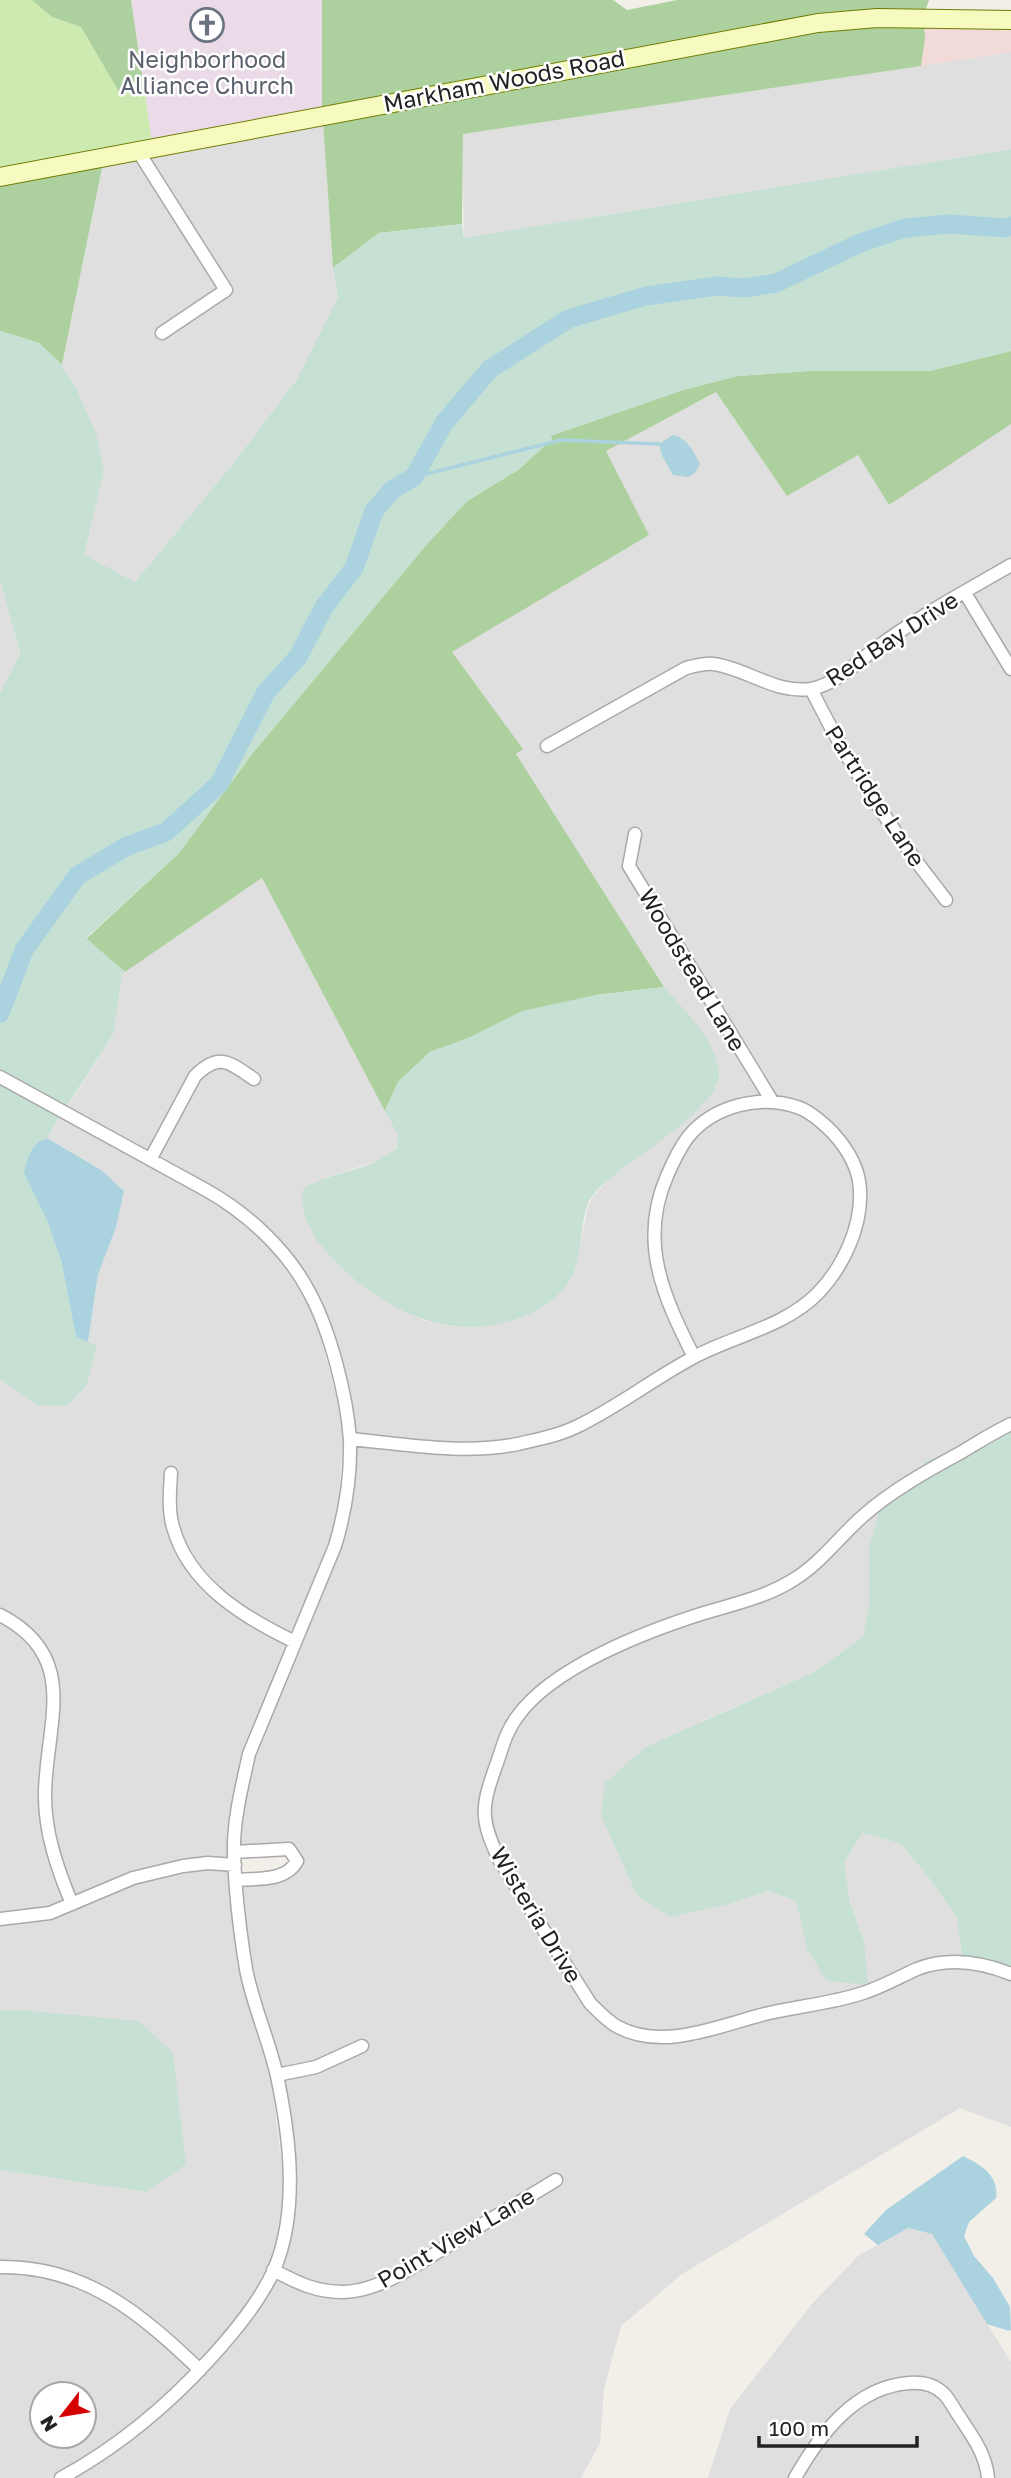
<svg xmlns="http://www.w3.org/2000/svg" width="1011" height="2478" viewBox="0 0 1011 2478" font-family="'Golos Text',sans-serif">
<style>
.residential{fill:#e0dfdf;fill-rule:evenodd}
.commercial{fill:#f2dad9}
.industrial{fill:#ebdbe8}
.grass{fill:#cdebb0}
.forest{fill:#add19e}
.wetland{fill:#c6e0d4}
.water{fill:#aad3df}
.lines{fill:none;stroke-linecap:round;stroke-linejoin:round}
.stream{stroke:#aad3df;stroke-width:3.5}
.river{stroke:#aad3df;stroke-width:19}
.minor-casing{stroke:#a9a9a9;stroke-width:15}
.secondary-casing{stroke:#707d05;stroke-width:20}
.minor{stroke:#fff;stroke-width:12}
.secondary{stroke:#f7fabf;stroke-width:18}
.labels{text-anchor:middle;stroke-width:5;stroke-linejoin:round;paint-order:stroke}
.worship-label{font-size:23px;fill:#5b616d;stroke:#fff}
.street-label{font-size:23px;fill:#222;stroke:#fff}
</style>
<rect width="100%" height="100%" fill="#f2efe9"/>
<path class="residential" d="M1011,52V149L464,238L462,134Z
M323,121L333,268L338,297L297,379L236,460L135,582L84,556L104,471L75,386L62,365L103,163L135,157L218,289L154,332L160,341L229,295L231,287L148,155Z
M716,392L787,495L858,455L889,505L1011,424V1426L869,1547V1604L863,1637L814,1672L703,1721L601,1816L637,1896L671,1917L726,1905L770,1891L796,1901L807,1949L864,1941L850,1902L844,1862L863,1833L899,1843L924,1871L957,1918L962,1955L1001,1968L1011,1975V2127L960,2108L682,2274L621,2326L604,2389L600,2443L581,2478H72L95,2466L130,2441L183,2397L241,2334L275,2278L304,2292L322,2296L404,2279L564,2181L558,2173L398,2269L370,2281L347,2286L326,2285L310,2282L280,2267L291,2232L283,2079L318,2072L370,2048L365,2038L315,2062L281,2069L252,1968L242,1885L287,1880L298,1872L303,1859L294,1845L240,1846L247,1788L255,1755L341,1547L349,1519L355,1446L487,1454L517,1449L609,1415L697,1362L822,1296L866,1190L862,1168L845,1137L826,1117L802,1102L777,1097L635,864L642,828H631L623,865L762,1096L737,1099L700,1118L650,1227V1258L655,1287L687,1355L577,1421L552,1430L488,1443L453,1442L355,1434L339,1355L328,1318L313,1287L300,1266L257,1219L230,1197L159,1155L199,1079L208,1070L218,1066L227,1068L255,1086L262,1077L232,1057L217,1055L201,1062L189,1074L149,1150L68,1106L114,1033L122,973L262,878L394,1126L400,1141L391,1154L380,1160L322,1179L310,1227L324,1248L343,1269L375,1295L423,1320L448,1326L473,1327L561,1292L575,1268L588,1206L593,1196L617,1171L701,1107L717,1084L719,1073L714,1055L703,1036L664,987L515,754L522,749L451,652L648,535L606,451Z
M0,580L20,655L0,693Z
M769,1107L796,1113L817,1126L835,1144L844,1158L850,1171L854,1191L852,1213L847,1235L828,1272L799,1303L778,1315L697,1350L667,1283L662,1255L661,1227L671,1181L682,1158L694,1139L708,1126L741,1110Z
M60,1115L222,1206L248,1227L273,1253L303,1293L317,1323L338,1402L343,1440L337,1519L329,1545L292,1634L263,1620L236,1603L201,1566L186,1544L178,1524L176,1505L177,1467L165,1468L164,1507L167,1527L176,1551L208,1593L228,1612L256,1630L288,1645L243,1754L228,1847V1858L76,1897L57,1844L52,1817L51,1791L61,1691L55,1665L45,1646L32,1629L15,1616L0,1609V1379L37,1405L87,1385L97,1346L88,1342L98,1275L116,1227L101,1170L47,1138Z
M0,1622L22,1637L35,1652L44,1670L49,1692L39,1791L40,1819L45,1847L64,1902L49,1908L0,1913Z
M208,1869L229,1871L230,1886L248,2002L271,2077L282,2166L283,2202L280,2230L268,2268L232,2327L200,2362L172,2335L111,2289L80,2274L45,2264L0,2262V2170L146,2192L20,2010H0V1924L51,1919L135,1883L183,1871Z
M908,2228L932,2234L1011,2362V2478H994L993,2463L979,2436L948,2390L932,2380L917,2377L896,2379L874,2386L850,2400L830,2419L800,2458L789,2478H708L730,2409L811,2305L859,2255Z
M0,2273L42,2275L75,2284L104,2298L163,2344L192,2370L147,2414L89,2457L50,2478H0ZM42,2394H84V2436H42Z
M916,2388L927,2391L938,2397L969,2442L981,2466L982,2478H802L838,2426L857,2408L877,2396L896,2390Z"/>
<path class="commercial" d="M924,23L1011,26V52L921,66L925,39Z"/>
<path class="industrial" d="M131,0H322V110L152,143Z"/>
<path class="grass" d="M0,0H32L52,17L81,27L119,92L145,94L152,143L0,171Z"/>
<path class="forest" d="M32,0H131L145,94L119,92L81,27L52,17Z
M322,0H613L627,10L677,0H929L926,9L817,17L322,110Z
M924,23L925,39L921,66L463,134L462,224L379,233L333,268L323,121L818,28Z
M103,163L62,365L39,343L0,331V183Z
M1011,351V424L889,505L858,455L787,496L716,392L606,451L649,535L452,652L523,749L516,754L664,987L596,995L430,1052L398,1082L385,1111L262,878L125,972L86,939L179,853L252,754L427,544L467,501L518,470L552,439L550,436L683,390L737,376L809,371H929Z"/>
<path class="wetland" d="M1011,149V351L929,371H809L737,376L683,390L550,436L552,439L518,470L467,501L427,544L252,754L179,853L86,938L125,972L122,974L114,1033L67,1106L0,1070V693L20,654L0,580V331L39,343L61,364L75,386L96,433L104,471L84,555L135,582L236,460L297,379L338,297L333,268L379,233L462,224L464,238Z
M664,987C684,1010 714,1038 719,1070C724,1107 630,1158 605,1183C599,1188 591,1196 588,1203C579,1228 583,1256 570,1280C560,1297 542,1309 524,1316C461,1342 403,1319 353,1278C329,1258 296,1223 303,1189C331,1170 373,1172 397,1147L398,1135L385,1111L398,1082L430,1052L470,1037L522,1011L596,995Z
M0,1084L60,1115L47,1138L42,1139L46,1218L61,1260L76,1337L97,1345L87,1385L66,1406L37,1405L0,1379Z
M1011,1426V1975L1001,1968L962,1955L957,1918L924,1871L899,1843L863,1833L844,1862L850,1902L864,1941L868,1984L865,1985L826,1980L807,1949L796,1901L769,1891L726,1905L671,1917L637,1896L601,1816L605,1783L646,1747L814,1672L863,1637L869,1604V1547L880,1509L926,1461Z
M0,2010H20L139,2021L173,2053L186,2164L146,2192L0,2170Z"/>
<path class="water" d="M673,435C687,438 694,452 700,464L695,473L688,477L673,475L662,456L659,444Z
M47,1138L101,1170L124,1191L116,1227L98,1275L88,1342L76,1337L61,1260L46,1218L24,1173C28,1158 31,1143 47,1138Z
M963,2156C981,2165 999,2175 996,2198L969,2222L964,2236L974,2256L993,2278L1010,2307L1011,2330L1009,2331L987,2324L932,2234L908,2228L878,2245L864,2234L886,2210Z"/>
<g class="lines">
<path class="stream" d="M414,477L561,440L659,444"/>
<path class="river" d="M0,1013L24,950L77,876L127,846L166,832L219,784L266,692L298,657L324,607L354,568L374,511L392,490L414,477L444,423L490,369L568,319L646,296L716,286L744,288L776,283L860,243L905,228L949,224L1005,228L1011,226"/>
<g class="minor-casing">
<path id="minor" d="M138,151L226,290L162,333
M965,593L1011,669
M811,689C849,766 892,832 946,900
M547,746L686,668C694,666 705,663 713,664C746,668 775,694 811,689C838,684 861,658 883,643C923,614 968,590 1011,565
M635,834L629,866L772,1101
M0,1077L206,1190C247,1213 286,1249 308,1290C330,1329 347,1396 350,1440C351,1475 345,1513 335,1546L249,1754C242,1786 233,1821 234,1853C235,1891 240,1932 246,1969C253,2006 269,2040 277,2076C290,2137 299,2211 274,2270C260,2301 232,2335 209,2360C166,2407 118,2447 61,2478
M151,1158L195,1076C219,1052 229,1062 254,1079
M1011,1424C994,1432 977,1443 960,1453C927,1471 891,1491 863,1516C839,1537 821,1563 793,1580C766,1597 734,1604 704,1613C647,1631 552,1667 517,1717C507,1730 503,1745 498,1760C482,1805 478,1816 500,1861L590,2003C598,2011 607,2021 618,2027C665,2052 722,2024 769,2013C800,2006 833,2003 863,1993C882,1987 899,1977 917,1969C948,1957 981,1962 1011,1974
M350,1439C405,1444 463,1455 518,1444C539,1439 561,1435 580,1425C621,1405 657,1376 698,1355C737,1335 786,1326 818,1293C843,1267 862,1227 860,1190C859,1167 847,1148 832,1132C822,1122 810,1111 797,1107C760,1094 713,1106 688,1137C679,1149 673,1162 667,1176C638,1242 664,1298 694,1357
M171,1473C170,1490 168,1510 173,1527C189,1585 245,1618 295,1642
M0,1615C80,1656 47,1721 45,1791C44,1831 57,1868 72,1904
M234,1852L289,1849L297,1861C286,1882 257,1878 236,1880
M0,1919L50,1913L133,1878L183,1866L208,1863L235,1865
M277,2075L316,2067L362,2046
M0,2267C86,2266 141,2314 200,2370
M273,2270C298,2283 315,2292 344,2292C383,2291 427,2258 460,2238C492,2219 524,2199 556,2180
M795,2478C820,2434 855,2387 909,2383C922,2382 935,2385 944,2394C950,2400 954,2409 959,2416C972,2436 986,2454 988,2478"/>
</g>
<g class="secondary-casing">
<path id="secondary" d="M0,177L818,23L877,18L1011,20"/>
</g>
<use href="#minor" class="minor"/>
<use href="#secondary" class="secondary"/>
</g>
<defs>
<g id="church-ring" transform="scale(1.75)"><circle r="9.5" fill="#fff" stroke="#6b7280" stroke-width="1.5"/><path d="M-1.2-6h2.4v3.5h3.3v2.4h-3.3V6h-2.4V-.1h-3.3v-2.4h3.3Z" fill="#6b7280"/></g>
</defs>
<g fill-rule="evenodd">
<use href="#church-ring" x="207" y="25"/>
</g>
<g class="labels">
<g class="worship-label">
<text x="207" y="68">Neighborhood<tspan x="207" dy="26">Alliance Church</tspan></text>
</g>
<g class="street-label">
<text transform="translate(504 81) rotate(-11)" y="8">Markham Woods Road</text>
<text transform="translate(892 639) rotate(-33)" y="8">Red Bay Drive</text>
<text transform="translate(875 796) rotate(57)" y="8">Partridge Lane</text>
<text transform="translate(692 970) rotate(59)" y="8">Woodstead Lane</text>
<text transform="translate(536 1915) rotate(59)" y="8">Wisteria Drive</text>
<text transform="translate(456 2238) rotate(-30)" y="8">Point View Lane</text>
</g>
</g>
<g transform="translate(63 2415) rotate(239)"><circle r="33" fill="#ffffff" stroke="#a7a7a7" stroke-width="2"/>
<path d="M0-5L12 26L0 18L-12 26Z" fill="#d40000"/>
<text y="-10" font-size="19" font-weight="bold" text-anchor="middle" fill="#222222">N</text>
</g>
<path d="M759 2436v10h158v-10" fill="none" stroke="#222222" stroke-width="3.5"/>
<text x="769" y="2436" font-size="21" fill="#222222" stroke="#ffffff" stroke-width="5" paint-order="stroke">100 m</text>
</svg>
